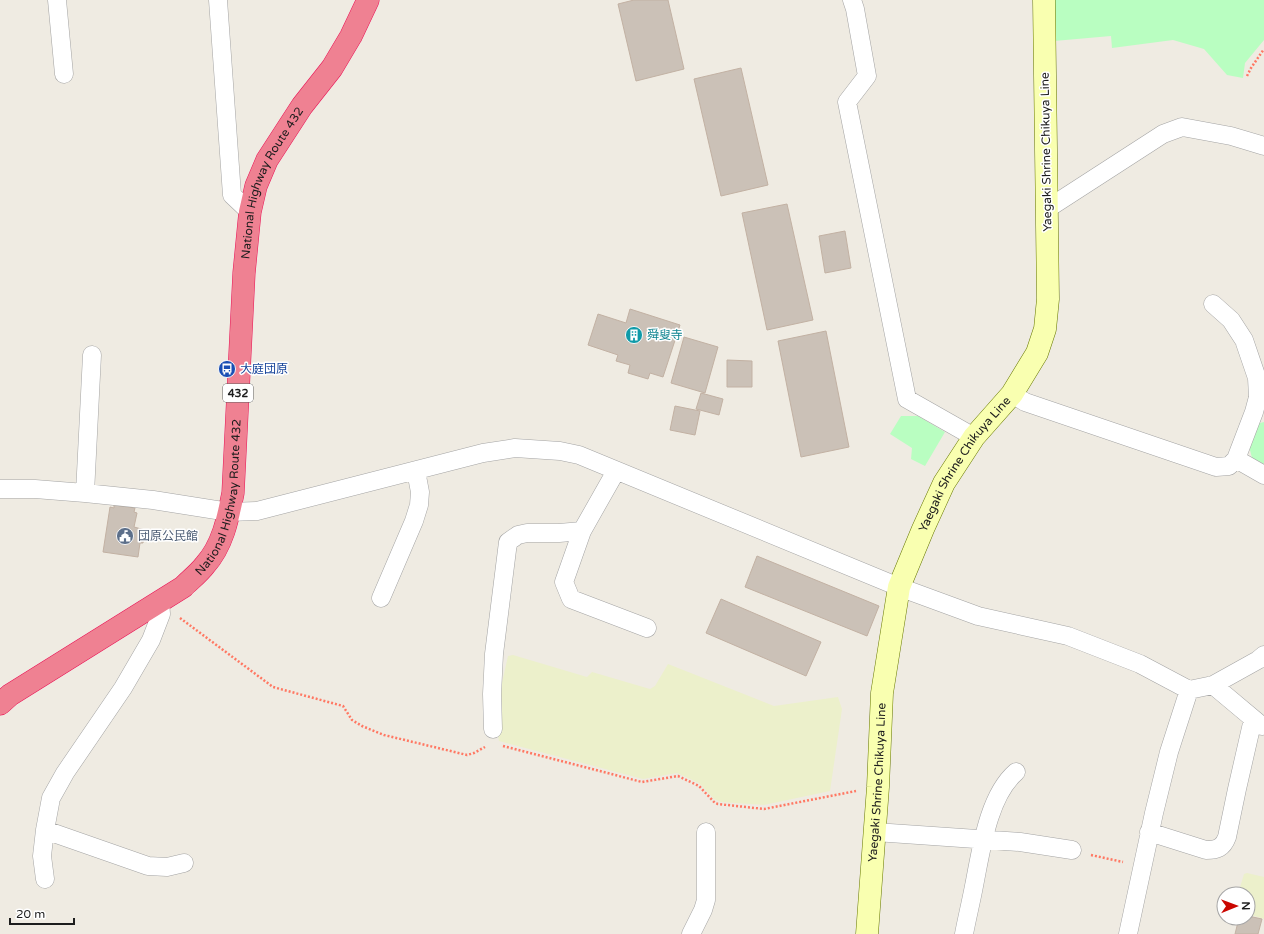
<svg xmlns="http://www.w3.org/2000/svg" width="1264" height="934" viewBox="0 0 1264 934" font-family="'Varela Round','Noto Sans JP',sans-serif">
<style>
.farmland{fill:#ecf0cb}
.park{fill:#b9fec1}
.building{fill:#cbc1b7;stroke:#c2b1a3}
.lines{fill:none;stroke-linecap:round;stroke-linejoin:round}
.street-casing{stroke:#a4a4a4;stroke-width:19}
.secondary-casing{stroke:#677800;stroke-width:23}
.highway-casing{stroke:#e91356;stroke-width:23}
.path{stroke:#ff7863;stroke-width:2.5;stroke-dasharray:2 2;stroke-linecap:butt}
.street{stroke:#fff;stroke-width:18}
.secondary{stroke:#f9ffb0;stroke-width:22}
.highway{stroke:#ef8192;stroke-width:22}
.labels{text-anchor:middle;stroke-width:3;stroke-linejoin:round;paint-order:stroke}
.shield{fill:#fff;stroke:#616161;stroke-width:1}
.shield-label{font-size:11px;font-weight:bold;fill:#1d1d1d}
.street-label{font-size:12px;fill:#1d1d1d;stroke:#fff}
.culture-label{font-size:12px;fill:#0d838f;stroke:#fff;text-anchor:start}
.transit-label{font-size:12px;fill:#164399;stroke:#fff;text-anchor:start}
.service-label{font-size:12px;fill:#4e5e75;stroke:#fff;text-anchor:start}
</style>
<rect width="100%" height="100%" fill="#efebe2"/>
<path class="farmland" d="M513,655L587,677L592,672L650,689L655,686L668,664L774,706L838,697L842,709L830,791L764,805L721,802L714,799L699,783L677,773L643,779L499,741L498,736L502,721L501,687L508,656Z
M1247,873L1264,877V919L1248,914V894H1238L1244,874Z"/>
<path class="park" d="M1051,0H1264V40L1245,63L1243,78L1227,75L1204,49L1173,40L1112,48L1111,36L1054,41Z
M901,416H918L945,432L925,466L911,459L912,448L890,434Z
M1264,422V464L1252,458L1249,446L1256,424Z"/>
<path class="building" d="M634,0H668L684,69L636,81L618,4Z
M741,68L768,185L721,196L694,79Z
M787,204L813,320L767,330L742,213Z
M845,231L851,268L825,273L819,236Z
M630,309L680,325L663,377L650,373L648,379L628,373L630,365L616,361L618,355L588,345L598,314L626,323Z
M826,331L849,447L801,457L778,341Z
M684,337L718,347L705,393L671,383Z
M727,360L752,361V387H727Z
M701,393L723,399L719,415L696,409Z
M675,406L700,411L695,435L670,430Z
M114,505L135,508L134,512L137,513L134,527L145,530L143,543H140L138,557L103,552L110,507L114,508Z
M757,556L879,606L867,636L745,587Z
M721,599L821,642L806,676L706,633Z
M1248,916L1262,919L1258,934H1235L1239,918H1248Z"/>
<g class="lines">
<g class="street-casing">
<path id="street" d="M57,0L64,74
M218,0L232,195L250,212
M852,0L855,9L867,76L847,102L907,399L974,437
M1047,209L1163,134L1182,127L1231,136L1264,146
M1012,394L1025,402L1216,467L1229,466L1236,459L1254,412L1258,397L1257,378L1244,340L1231,320L1213,304
M1236,459L1264,475
M616,471L582,531L564,582L571,599L647,628
M0,489H35L85,493L153,500L229,512L257,511L483,453L515,448L560,451L579,455L899,587L978,616L1068,636L1140,664L1189,690L1213,685L1258,660L1264,655
M85,493L92,355
M381,598L414,521L419,505L420,492L416,471
M1213,685L1262,726
M493,729L492,694L494,654L508,542L518,535L527,533H559L582,531
M45,830L148,866L167,867L184,863
M875,832L1020,842L1072,850
M1149,832L1206,850C1217,850 1223,848 1227,837L1237,789L1253,719
M45,879L42,856L45,830L51,798L65,773L123,688L151,640L161,614L160,601
M691,934L703,910L706,900V832
M964,934C967,918 971,902 974,886C981,851 988,796 1016,772
M1128,934L1154,813L1169,752L1189,690"/>
</g>
<g class="secondary-casing">
<g id="secondary">
<path id="s1" d="M867,934L878,787L882,693L899,587L923,529L944,483L974,437L1012,394L1037,353L1045,329L1048,299L1044,0"/>
</g>
</g>
<g class="highway-casing">
<g id="highway">
<path id="s2" d="M0,704L10,695L183,587C190,580 199,573 205,565C223,545 228,518 233,493L244,273L250,212L256,186L267,160L302,106L332,68L351,36L368,0"/>
</g>
</g>
<path class="path" d="M1247,76L1251,68L1264,49
M180,618L273,687L343,706L352,720L362,726L384,735L467,755L474,753L485,747
M503,746L642,782L678,776L699,786L715,803L718,804L764,809L856,791
M1091,855L1123,862"/>
<use href="#street" class="street"/>
<use href="#secondary" class="secondary"/>
<use href="#highway" class="highway"/>
</g>
<defs>
<g id="building-disc" transform="scale(0.9)"><circle r="9.5" fill="#0f9aa8" stroke="#fff"/><path d="M-4-6H4V6H1V3H-1V6H-4ZM-2.5-4.3h1.7v1.8h-1.7ZM.8-4.3h1.7v1.8H.8ZM-2.5-1h1.7V.8h-1.7ZM.8-1h1.7V.8H.8Z" fill="#fff"/></g>
<g id="bus-disc" transform="scale(0.9)"><circle r="9.5" fill="#1a4fb4" stroke="#fff"/><path d="M-5-6H5V4H4V6H2V4H-2V6H-4V4H-5ZM-3.5-4V0h7V-4ZM-3.5 1.2v1.5H-2V1.2ZM2 1.2v1.5H3.5V1.2Z" fill="#fff"/></g>
<g id="civic-disc" transform="scale(0.9)"><circle r="9.5" fill="#5c6f8a" stroke="#fff"/><path d="M-.6-6.5H3V-4.5H.6V-3L4-1V1h2V6H-6V1h2V-1L-.6-3ZM-1.2 2.5V6h2.4V2.5Z" fill="#fff"/></g>
</defs>
<g fill-rule="evenodd">
<use href="#building-disc" x="634" y="335"/>
<use href="#bus-disc" x="227" y="369"/>
<use href="#civic-disc" x="125" y="536"/>
</g>
<g class="labels">
<rect class="shield" x="223" y="384" width="30" height="18" rx="3"/>
<g class="shield-label">
<text x="238" y="397">432</text>
</g>
<g class="street-label">
<text transform="translate(1046 152) rotate(-91)" y="4">Yaegaki Shrine Chikuya Line</text>
<text dy="4" stroke="none"><textPath href="#s2" startOffset="643">National Highway Route 432</textPath></text>
<text dy="4" stroke="none"><textPath href="#s1" startOffset="489">Yaegaki Shrine Chikuya Line</textPath></text>
<text dy="4" stroke="none"><textPath href="#s2" startOffset="319">National Highway Route 432</textPath></text>
<text dy="4" stroke="none"><textPath href="#s1" startOffset="152">Yaegaki Shrine Chikuya Line</textPath></text>
</g>
<g class="culture-label">
<text x="647" y="339">舜叟寺</text>
</g>
<g class="transit-label">
<text x="240" y="373">大庭団原</text>
</g>
<g class="service-label">
<text x="138" y="540">団原公民館</text>
</g>
</g>
<g transform="translate(1236 906) rotate(89)"><circle r="19" fill="#ffffff" stroke="#a5a5a5"/>
<path d="M0-3L7 15L0 10L-7 15Z" fill="#ca0600"/>
<text y="-6" font-size="11" font-weight="bold" text-anchor="middle" fill="#1d1d1d">N</text>
</g>
<path d="M10 918v6h64v-6" fill="none" stroke="#1d1d1d" stroke-width="2"/>
<text x="16" y="918" font-size="12" fill="#1d1d1d" stroke="#ffffff" stroke-width="3" paint-order="stroke">20 m</text>
</svg>
